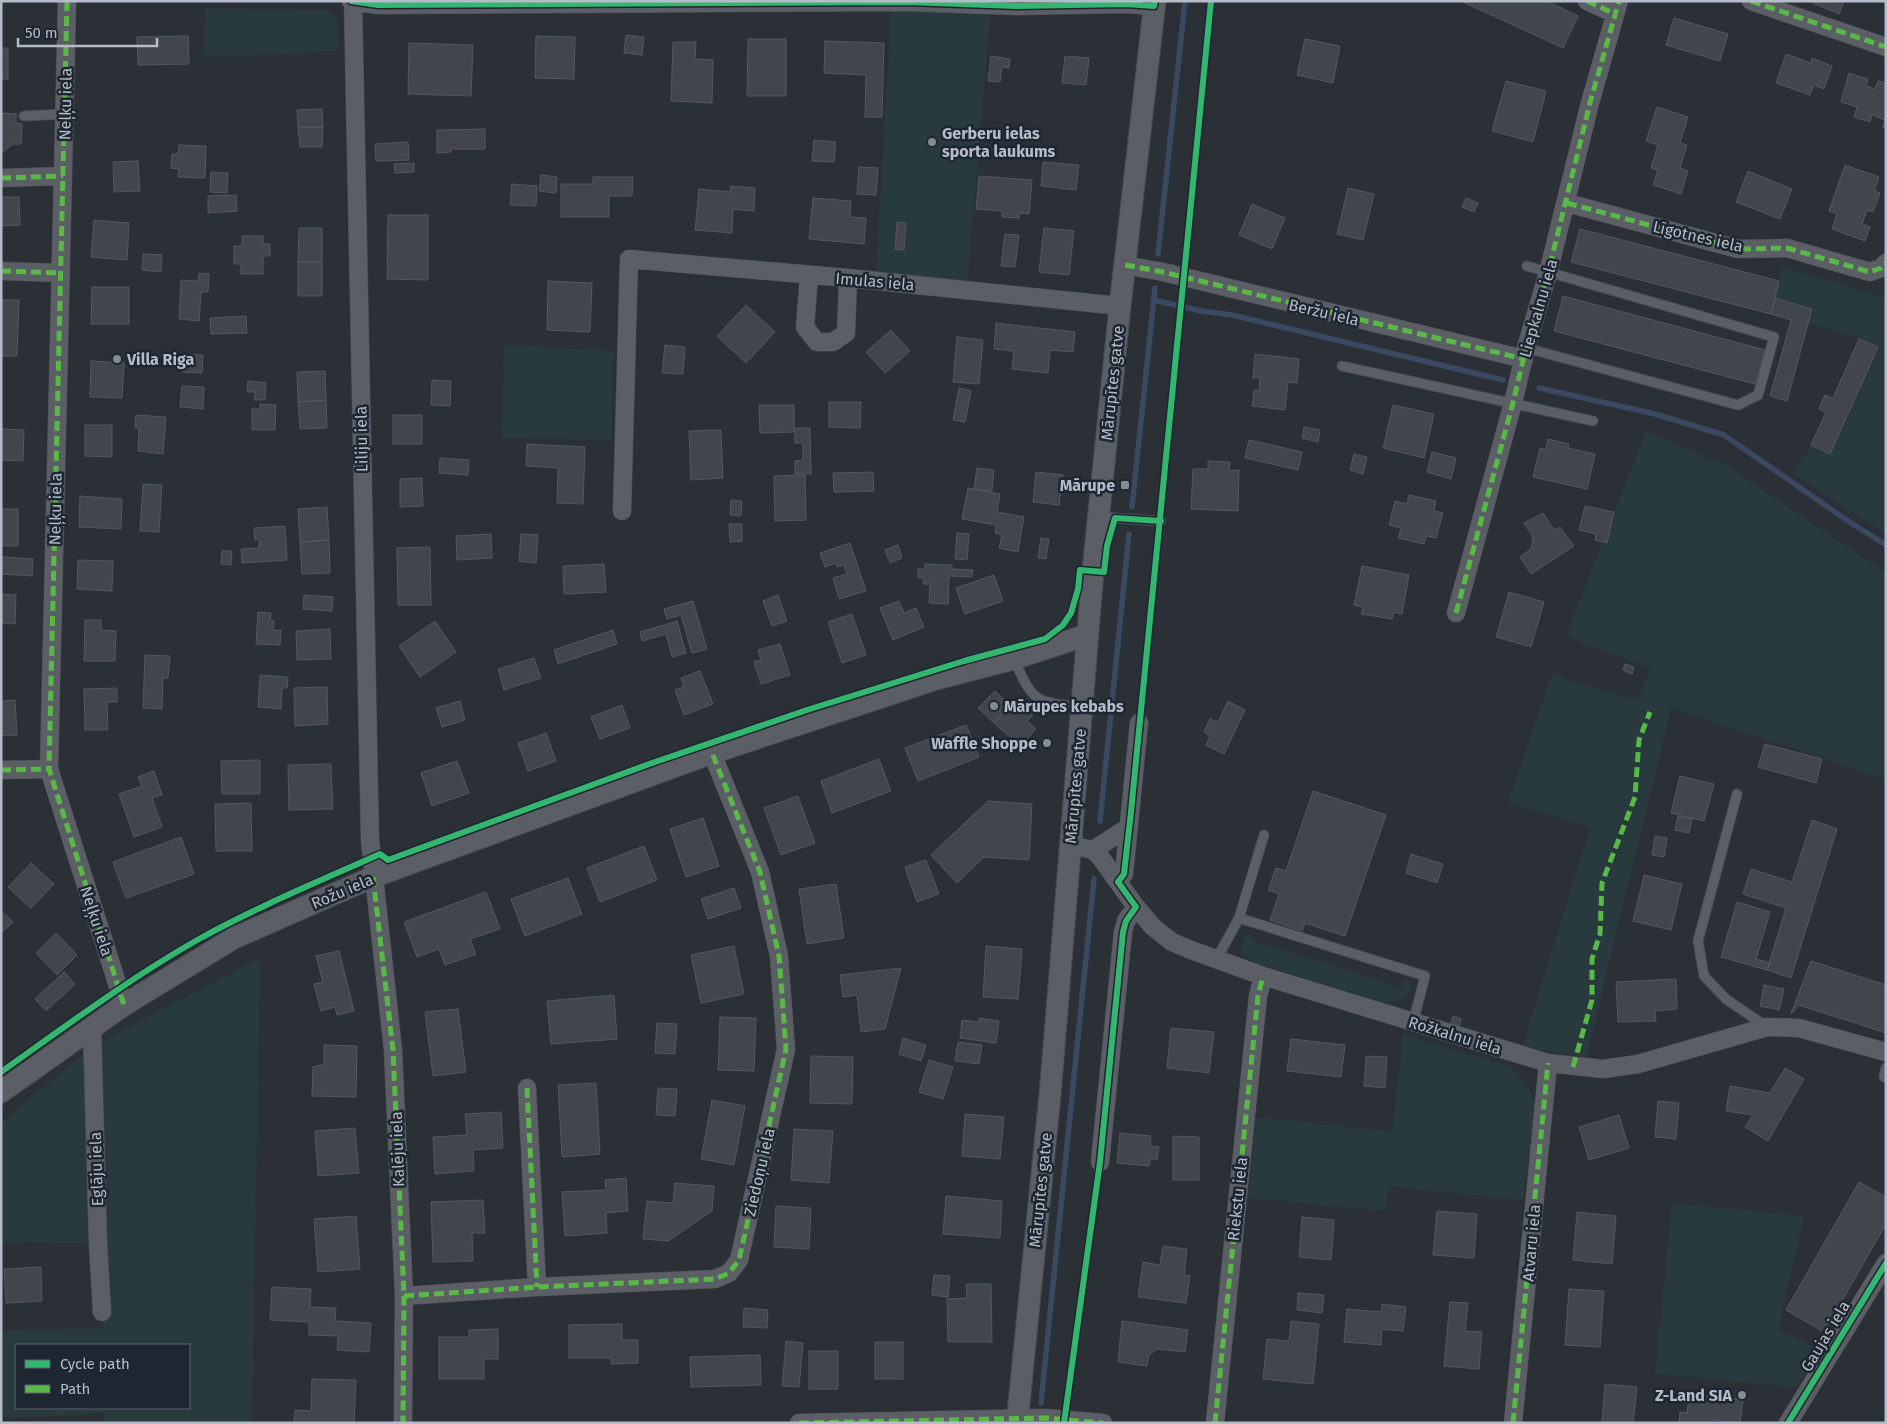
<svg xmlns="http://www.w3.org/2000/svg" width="1887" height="1424" viewBox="0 0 1887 1424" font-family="'Fira Sans',sans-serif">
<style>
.green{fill:#283a3d;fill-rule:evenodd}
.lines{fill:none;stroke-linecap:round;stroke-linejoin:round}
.stream{stroke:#3a4961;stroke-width:5.5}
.building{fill:#42464c;stroke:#53575f}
.service-casing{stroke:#484c52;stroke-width:11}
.minor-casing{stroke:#484c52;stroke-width:19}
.tertiary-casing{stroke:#484c52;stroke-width:23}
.service{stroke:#5b5e65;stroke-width:9}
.minor{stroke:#5b5e65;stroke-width:18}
.tertiary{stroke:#5b5e65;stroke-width:21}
.quiet{stroke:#58b947;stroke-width:5;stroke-dasharray:10 5;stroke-linecap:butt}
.cycleway-casing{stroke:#1e2632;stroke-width:9}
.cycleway{stroke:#33b770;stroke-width:6}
.poi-dot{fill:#858b95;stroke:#1e2632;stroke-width:2}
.labels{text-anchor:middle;stroke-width:5;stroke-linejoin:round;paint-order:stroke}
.street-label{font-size:16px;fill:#b5bcc8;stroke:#1e2632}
.poi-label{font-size:16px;font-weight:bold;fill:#b5bcc8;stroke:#1e2632;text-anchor:start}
</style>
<rect width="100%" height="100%" fill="#2b3037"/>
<path class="green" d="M205,8L330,11L337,21L338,51L204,57Z
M891,10L991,11L967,284L876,274Z
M1782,267L1886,298V534L1793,473L1811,445L1830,454L1878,347L1859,339L1808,323L1812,308L1775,298Z
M504,345L613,351L611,440L502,437Z
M1646,432L1725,465L1886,573V779L1671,708L1586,1058L1522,1047L1590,828L1508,802L1553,672L1568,680L1637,700L1651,668L1581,643L1566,635Z
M1245,934L1252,936L1251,940L1401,988L1404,979L1409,981L1412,987C1405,1001 1396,1002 1381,1002L1256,963L1243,956L1241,949Z
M260,958L252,1423H104V1412L80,1415L1,1418V1331L103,1328L98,1244L1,1242V1123L93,1046ZM16,1345H189V1408H16Z
M1403,1035L1512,1067L1536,1101L1523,1200L1388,1186L1385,1211L1248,1198L1256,1117L1392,1132Z
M1672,1203L1804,1216L1778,1330L1820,1349L1796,1387L1655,1373Z"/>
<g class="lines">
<path class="stream" d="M1158,254L1185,1
M1154,300L1201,311L1232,315L1503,380
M1539,388L1655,414L1724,435L1848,521L1886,545
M1132,507L1155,288
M1100,821L1129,534
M1041,1403L1094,879"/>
</g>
<path class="building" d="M1461,1H1547L1578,16L1563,48Z
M1814,1H1844L1839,14L1813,3Z
M1674,18L1728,34L1720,61L1666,45Z
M626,35L644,37L642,55L624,53Z
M188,36L189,64L138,65L137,37Z
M536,36L575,37L574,79L535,78Z
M748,39H786V96H747Z
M1305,39L1340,46L1333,83L1297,75Z
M825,41L884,43L882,117H865L866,75L824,73Z
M673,42H696L695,59L713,60L712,103L671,101Z
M409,43L473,45L471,96L408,94Z
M1,48H8V79H1Z
M1786,54L1811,63L1812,58L1832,66L1824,89L1814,85L1810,95L1776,83Z
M991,56L1010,59L1009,68L1002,67L1000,82L988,81Z
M1065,56L1089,58L1086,85L1062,83Z
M1849,73L1868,79L1866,86L1875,89L1878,81L1886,83V128L1883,127L1885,120L1872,115L1870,122L1854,117L1857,107L1841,102Z
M1506,81L1546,91L1533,142L1492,131Z
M1657,107L1688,117L1680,143L1687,145L1680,168L1688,171L1681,194L1653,185L1658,170L1651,168L1658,145L1646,141Z
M322,109L323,127H298L297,110Z
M1,113L16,114V123L22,124L21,144H13L1,153Z
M298,127H323L322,147H300Z
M485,129V149H451V152L437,153V130Z
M814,140L836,142L834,162L812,161Z
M408,142L409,160L376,161L375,144Z
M179,145L206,146L205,178L178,177L179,169L171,168L172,154H178Z
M138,161L140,191L114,192L113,162Z
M1043,162L1079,165L1076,190L1041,186Z
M414,163V172L395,173L394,164Z
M1845,165L1879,177L1874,191L1880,193L1873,212L1867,210L1862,224L1870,227L1865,241L1832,229L1837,214L1829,211Z
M859,167L878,168L876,195L857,194Z
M1748,171L1792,189L1780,219L1736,202Z
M211,172L228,173L227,193L210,192Z
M541,175L557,177L556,193L539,191Z
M979,176L1032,180L1029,214L1019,213V218L1002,217V211L976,209Z
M593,177H633L632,196H609V217H561V184H593Z
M512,184L537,186L536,206L510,205Z
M731,186L755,188L754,211L733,209L732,233L695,230L699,189L730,192Z
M1348,188L1374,194L1363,240L1337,234Z
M236,195L237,211L208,213V196Z
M1,197H19L20,225L1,226Z
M813,198L851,201L850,217L866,218L864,244L809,239Z
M1466,198L1478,203L1474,212L1462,207Z
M1252,204L1285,218L1272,249L1239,235Z
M388,215H428V280L387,279Z
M94,220L129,223L127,260L91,257Z
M897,222L906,223L904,250L895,249Z
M299,228H322V262H298Z
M1044,228L1074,231L1069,275L1039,272Z
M1580,229L1779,281L1771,314L1571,262Z
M1005,234L1019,235L1015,267L1001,266Z
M242,236H263V244H270V256H263V274H241V264H234V246H242Z
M143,254L162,255L161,272L142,270Z
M298,262H322V296H298Z
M199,273L209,274L208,292H201L199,321L179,319L181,280L198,281Z
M548,281L592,283L590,332L547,330Z
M92,287H129V324H91Z
M1563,296L1765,350L1755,384L1554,331Z
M1775,298L1812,309L1787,401L1770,396L1791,320L1771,314Z
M1,300H19L17,356H1Z
M746,305L775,332L746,363L717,336Z
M246,316L247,333L211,334L210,318Z
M996,323L1075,332L1073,352L1050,350L1048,373L1012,369L1014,351L994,349Z
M891,330L910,351L885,373L866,352Z
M957,337L983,340L979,384L953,382Z
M1859,339L1878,347L1830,454L1811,445L1826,412L1819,409L1825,395L1833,398Z
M665,345L685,347L683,374L662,373Z
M183,354L203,355L202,373L182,372Z
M1255,354L1299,359L1297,383L1288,382L1285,410L1252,406L1254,390L1259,391L1260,378H1253Z
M91,361L124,363L122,398L90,397Z
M325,371L326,400L298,402L297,372Z
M432,380L451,381L450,406L431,405Z
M248,381L266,383L265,400H254L255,392H247Z
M182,386L204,387L203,409L180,407Z
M959,388L971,391L965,422L953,420Z
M326,400L327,428L300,429L298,402Z
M829,402H861L860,428L829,427Z
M260,404L276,405L275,430H252V409H260Z
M759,405H794V432L760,433Z
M1393,405L1434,414L1424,458L1383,448Z
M136,415L166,417L163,454L138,451L139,428H135Z
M393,415H422V444H393Z
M85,425H112V457L85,456Z
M1304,427L1320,430L1318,442L1302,438Z
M795,428H810L811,474H795V461L803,460V443H795Z
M1,429L24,430L23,461L1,460Z
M721,430L723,478L691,480L689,431Z
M1548,439L1569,444L1568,448L1595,454L1587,489L1533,477L1540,448L1546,449Z
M1249,440L1302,452L1298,470L1245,458Z
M527,444L585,447L583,504L557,503L558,468L526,466Z
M1432,452L1456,458L1451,479L1427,472Z
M1354,454L1367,457L1363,474L1350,470Z
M440,458L469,460L468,475L439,473Z
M1208,461L1230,462L1229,471L1239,470L1238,511L1191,509L1193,469H1208Z
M977,468L994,470L992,491L974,489Z
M873,472L874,491L834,492L833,473Z
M1036,472L1063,475L1059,505L1033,502Z
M805,475L806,520L775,521L774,476Z
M422,478L423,506L400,507V479Z
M143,484L162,485L159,532L140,531Z
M968,488L1000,494L997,512L1024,517L1018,552L999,548L1002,535L995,533L996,525L962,519Z
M1409,495L1436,501L1434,511L1443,513L1436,538L1426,536L1424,544L1398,538L1401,528L1389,525L1395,501L1407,504Z
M80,496L122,499L121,529L79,527Z
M731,500L742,501L741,516L730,515Z
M1585,506L1614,512L1607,543L1595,540L1596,534L1579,530Z
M327,507L329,540L300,542L298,509Z
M1,509H18V546H1Z
M1543,513L1554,530L1560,527L1574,546L1531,574L1520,557L1531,549L1533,537L1524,523Z
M729,524H742V541L730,542Z
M285,526L287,560L242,563L241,549L259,548V539L255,540L254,528Z
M957,533L969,534L967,560L955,559Z
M491,534L492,558L457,560L456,536Z
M521,534L538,535L536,563L519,561Z
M1041,538L1049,539L1046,559L1038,558Z
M329,540L330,573L302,574L300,542Z
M850,543L866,591L839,599L833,578L847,574L844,565L837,567L836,563L825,567L820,553Z
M898,545L902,558L890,563L885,550Z
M430,547L431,605H398L397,548Z
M222,551H232L231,565L221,564Z
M3,557L33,559L32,576L2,574Z
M78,560L113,561L112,591L77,589Z
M604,564L606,592L564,594L563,566Z
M925,564L952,565V569L973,570L972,577L949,576L948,604L929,603L930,584H923L924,578H918V569H925Z
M1362,566L1409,575L1402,614L1394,612L1392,619L1361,614L1363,607L1354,605Z
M994,575L1003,601L965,614L956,588Z
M1509,592L1544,602L1531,647L1496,637Z
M1,594L16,595L15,624L1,623Z
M304,595L333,597L332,611L303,609Z
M778,595L787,621L772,626L763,601Z
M693,601L707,649L692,653L681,615L667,619L664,609Z
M899,601L904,613L916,608L924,627L893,640L880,608Z
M258,612L271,613L270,621H274L273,630H281L280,645L256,644Z
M852,614L866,655L842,663L828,622Z
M85,620H101V630L116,631L115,661H84Z
M435,621L456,652L420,677L399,646Z
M677,621L686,653L672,657L666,634L642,641L640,632Z
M330,629L331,659L297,660L296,631Z
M613,630L617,644L558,664L554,650Z
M780,644L790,675L761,684L754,662L761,660L758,650Z
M145,655L170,656L168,678H163L162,709L143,708Z
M534,658L541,678L504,690L498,669Z
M1625,664L1634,667L1632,674L1623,670Z
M700,671L713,704L684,715L675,690L684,687L681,678Z
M260,675L288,677L287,688H282L281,709L258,707Z
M327,687L328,724L295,726L294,688Z
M117,688V702H107L108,730H85L84,689Z
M995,691L1010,705L994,723L978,708Z
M15,700L17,735L1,736V701Z
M460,701L465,720L442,727L436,708Z
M1228,701L1245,710L1224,754L1206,745L1210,736L1204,732L1210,719L1218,722Z
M1028,704L1036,711L1027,721L1036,729L1020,746L994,723L1010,705L1019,713Z
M622,705L630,728L600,739L591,717Z
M966,725L979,757L918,781L905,748Z
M546,733L556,761L528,771L518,743Z
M1765,744L1822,759L1816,783L1758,767Z
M879,759L891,791L832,813L821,781Z
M260,760V794H222L221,761Z
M457,761L469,793L432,806L421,773Z
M331,764L333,809L289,810L288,765Z
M154,771L162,795L152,798L162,827L134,837L119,794L142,786L138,777Z
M1680,776L1714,784L1704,821L1671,813Z
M1313,791L1386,815L1345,936L1305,923L1302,931L1270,920L1279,894L1268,890L1276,868L1286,871Z
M798,796L815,843L781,855L764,808Z
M988,801L1032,804L1029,860L984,857L957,883L931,855Z
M251,803L252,851H216L215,804Z
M1678,816L1692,819L1689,833L1675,830Z
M703,818L719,866L686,877L670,829Z
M1812,820L1837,829L1791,978L1767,970L1786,908L1743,894L1751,869L1792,882Z
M1655,836L1667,838L1664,857L1652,855Z
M181,837L194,874L126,898L113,862Z
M644,846L657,880L600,902L587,868Z
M1411,854L1443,864L1437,883L1406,873Z
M926,860L939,894L917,902L905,867Z
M31,863L54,884L31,908L8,887Z
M1644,875L1682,884L1671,930L1633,921Z
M568,878L582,914L525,936L511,899Z
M836,884L844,938L807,944L799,889Z
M734,888L741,908L708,919L701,899Z
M486,892L500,929L470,939L476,954L445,965L439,949L417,957L404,922Z
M1737,902L1770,912L1756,959L1770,963L1767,970L1721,957Z
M1,911L13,922L1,933Z
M56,933L77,955L57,975L36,953Z
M734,946L744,994L701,1003L691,955Z
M986,946L1022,949L1018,999L983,997Z
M339,951L354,1011L337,1015L335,1007L321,1011L314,984L323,982L316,956Z
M1811,961L1886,985V1033L1799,1005L1791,1014Z
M901,968L885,1029L861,1032L857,995L843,997L840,975Z
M64,972L75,984L46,1011L35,999Z
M1676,979L1677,1009L1655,1011L1656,1021L1618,1022L1616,982Z
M1764,985L1784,989L1779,1010L1760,1006Z
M614,995L617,1039L551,1044L547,1001Z
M458,1009L466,1072L433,1076L425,1012Z
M1453,1016L1461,1019L1459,1026L1451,1023Z
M720,1017L756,1018L754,1071L718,1070Z
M979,1018L999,1021L996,1043L960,1038L962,1020L979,1022Z
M657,1023L677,1024L675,1054L655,1053Z
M1171,1028L1214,1032L1209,1073L1167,1068Z
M903,1038L926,1045L921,1061L899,1054Z
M1291,1039L1345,1045L1341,1077L1287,1071Z
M958,1042L982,1045L979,1064L955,1061Z
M324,1045L357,1046L356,1097L312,1096L313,1067L324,1064Z
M811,1056L853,1057L852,1104L810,1103Z
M1366,1056L1387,1057L1385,1088L1364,1086Z
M929,1060L953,1067L943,1099L919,1092Z
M1785,1068L1804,1079L1768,1141L1745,1127L1753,1115L1726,1111L1730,1086L1770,1093Z
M596,1083L600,1154L562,1157L558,1085Z
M658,1088L677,1089L675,1116L656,1115Z
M712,1100L745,1106L734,1165L701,1159Z
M1658,1101L1679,1103L1676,1139L1655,1137Z
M501,1112L503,1148L473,1150L474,1171L435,1174L433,1137L467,1135L465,1114Z
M965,1114L1004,1117L1000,1159L962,1156Z
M1619,1115L1629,1148L1589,1160L1579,1127Z
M355,1128L359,1173L318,1176L315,1131Z
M794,1129L833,1131L829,1183L791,1180Z
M1120,1133L1151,1136L1150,1146L1159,1147L1157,1160L1150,1159L1149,1166L1117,1163Z
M1173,1136L1199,1137V1180H1173Z
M626,1178L628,1211L606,1213L607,1233L565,1236L562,1192L606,1190L605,1180Z
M1859,1182L1886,1197V1224L1824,1332L1786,1310Z
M675,1183L714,1186L712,1211L668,1241L643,1239L647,1201L673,1203Z
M946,1196L1002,1201L1000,1238L943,1234Z
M483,1200L485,1233H472L473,1261L433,1262L431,1202Z
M776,1206L811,1208L809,1249L774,1247Z
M1437,1211L1477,1214L1474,1258L1433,1255Z
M1577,1212L1616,1216L1612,1264L1573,1260Z
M356,1216L360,1269L318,1272L314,1219Z
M1302,1217L1334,1220L1331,1260L1299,1257Z
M1163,1246L1187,1249L1184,1275L1190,1276L1186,1303L1138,1297L1143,1262L1160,1265Z
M41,1267L42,1301L6,1303L4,1269Z
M934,1275L950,1276L948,1297L932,1295Z
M966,1284H991L992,1342H948L947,1299L967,1298Z
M272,1287L311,1289L310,1307L336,1308L335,1321L371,1323L369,1352L337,1350L338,1336L309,1335V1322L270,1320Z
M1569,1289L1604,1291L1600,1347L1565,1345Z
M1298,1293L1324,1295L1322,1313L1297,1310Z
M1450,1302L1468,1303L1465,1331L1482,1332L1479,1369L1444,1366Z
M1382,1304L1406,1307L1403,1331L1382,1329L1381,1345L1344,1342L1347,1309L1381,1312Z
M744,1308L768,1310L767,1328L743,1327Z
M1122,1321L1188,1330L1185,1352L1157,1349L1149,1355L1147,1366L1118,1362Z
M1291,1321L1319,1324L1313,1384L1263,1379L1267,1339L1289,1341Z
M622,1324V1340H638V1363L611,1364V1358H569V1325Z
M498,1329V1359H484V1379H439V1337H469V1330Z
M786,1341L803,1343L799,1387L782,1386Z
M875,1342H903V1379H875Z
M809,1351H838V1389H809Z
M760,1355L761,1385L691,1387L690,1357Z
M312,1379L356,1380L354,1423H294L295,1410L311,1411Z
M1605,1384L1637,1387L1633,1423H1602Z
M1690,1393L1743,1400L1740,1423L1713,1420V1423H1679L1680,1412L1687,1413Z"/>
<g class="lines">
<g class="service-casing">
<path id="service" d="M24,116L65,114
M1526,348L1738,405L1758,395L1774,337L1527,266
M1342,366L1593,421
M1099,517L1161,521
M1014,659C1033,702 1034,702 1081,707
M1737,794L1698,941L1704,976L1726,999L1767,1027
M1239,918L1264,835
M1216,960L1239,918L1425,976L1413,1023
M1884,1077L1886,1068"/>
</g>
<g class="minor-casing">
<path id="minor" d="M67,1L49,769L124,1005
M351,1L378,5L907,2L1017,6L1126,4L1154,6
M353,1L370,840L393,1050L404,1296L403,1423
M1587,1L1615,14
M1751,1L1886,47
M1,178L63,176
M1567,203L1738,249L1787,248L1870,272L1881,268L1886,263
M1125,265L1163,272L1524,359
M1,271L61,273
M809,276L805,327L817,342H833L846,333L848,278
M622,511L629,259L848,278L1120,306
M1456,613L1513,403L1526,348L1548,273L1590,103L1619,1
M1,770L49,769
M1069,845L1093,850L1101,858L1136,907L1153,927L1172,942L1191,950L1263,976L1548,1063L1603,1069L1638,1064L1767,1027L1799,1028L1886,1052
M1093,850L1129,827
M1118,882L1124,874L1139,723
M92,1026L98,1244L102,1312
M527,1088L537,1287
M1100,1162L1123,932L1126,921L1136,907
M404,1296L537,1287L715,1279L729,1273L739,1260L786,1049L779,956L760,872L712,753
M799,1423L1046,1418L1103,1423
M1215,1423L1258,996L1263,976
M1513,1423L1548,1063
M1788,1423L1886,1263"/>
</g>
<g class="tertiary-casing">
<path id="tertiary" d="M1,1092L124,1005L234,938L373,877L712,753L936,679L1013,659L1087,635
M1017,1423L1050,1095L1093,571L1120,306L1155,1"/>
</g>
<use href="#service" class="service"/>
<use href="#minor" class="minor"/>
<use href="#tertiary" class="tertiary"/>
<path class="quiet" d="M67,1L49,769L124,1005
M1587,1L1615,14
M1751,1L1886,47
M1,178L63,176
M1567,203L1738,249L1787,248L1870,272L1881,268L1886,263
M1125,265L1163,272L1524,359
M1,271L61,273
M1456,613L1513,403L1526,348L1548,273L1590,103L1619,1
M1,770L49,769
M373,877L393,1050L404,1296L403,1423
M1573,1067L1592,1000V959L1600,934L1602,883L1635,797L1639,740L1650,712
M527,1088L537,1287
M404,1296L537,1287L715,1279L729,1273L739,1260L786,1049L779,956L760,872L712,753
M799,1423L1046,1418L1103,1423
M1215,1423L1258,996L1263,976
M1513,1423L1548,1063"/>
<g class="cycleway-casing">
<path id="cycleway" d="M351,1L378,5L907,2L1017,6L1126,4L1154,6L1155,1
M1,1072C66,1026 130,978 199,939C255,908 313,884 371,858L380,854L388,860L652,763L810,709L964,661L1045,639L1063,625L1071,613L1078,589L1080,570L1104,572L1107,546L1115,518L1161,521
M1064,1423L1100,1162L1123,932L1126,921L1136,907L1118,882L1124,874L1131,812L1211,1
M1788,1423L1886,1263"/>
</g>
<use href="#cycleway" class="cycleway"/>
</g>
<g class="poi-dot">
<circle cx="932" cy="142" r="5"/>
<circle cx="117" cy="359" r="5"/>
<rect x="1120" y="480" width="10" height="10" rx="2.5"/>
<circle cx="994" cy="706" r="5"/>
<circle cx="1047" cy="743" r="5"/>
<circle cx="1742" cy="1395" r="5"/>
</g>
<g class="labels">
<g class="street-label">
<text transform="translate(65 104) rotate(-89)" y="6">Neļķu iela</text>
<text transform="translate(1698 236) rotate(13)" y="6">Līgotnes iela</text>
<text transform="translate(875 281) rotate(5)" y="6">Imulas iela</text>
<text transform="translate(1538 308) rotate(-74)" y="6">Liepkalnu iela</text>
<text transform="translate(1324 312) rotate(13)" y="6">Beržu iela</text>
<text transform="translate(1112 383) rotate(-84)" y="6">Mārupītes gatve</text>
<text transform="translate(361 439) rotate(-91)" y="6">Liliju iela</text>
<text transform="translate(55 509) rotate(-89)" y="6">Neļķu iela</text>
<text transform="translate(1075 786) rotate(-85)" y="6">Mārupītes gatve</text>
<text transform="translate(342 891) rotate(-23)" y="6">Rožu iela</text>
<text transform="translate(97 921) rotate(72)" y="6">Neļķu iela</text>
<text transform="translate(1455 1035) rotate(17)" y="6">Rožkalnu iela</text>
<text transform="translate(397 1149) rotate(-92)" y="6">Kalēju iela</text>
<text transform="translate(96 1169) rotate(-92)" y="6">Eglāju iela</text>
<text transform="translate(759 1172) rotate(-77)" y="6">Ziedoņu iela</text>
<text transform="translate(1040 1190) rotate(-84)" y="6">Mārupītes gatve</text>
<text transform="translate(1237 1199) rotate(-84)" y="6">Riekstu iela</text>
<text transform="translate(1531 1243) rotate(-85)" y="6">Atvaru iela</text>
<text transform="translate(1825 1336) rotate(-59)" y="6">Gaujas iela</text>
</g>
<g class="poi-label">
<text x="942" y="139">Gerberu ielas<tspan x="942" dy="18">sporta laukums</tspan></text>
<text x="127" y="365">Villa Riga</text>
<text x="1115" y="491" text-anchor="end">Mārupe</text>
<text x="1004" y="712">Mārupes kebabs</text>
<text x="1037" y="749" text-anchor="end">Waffle Shoppe</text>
<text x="1732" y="1401" text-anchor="end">Z-Land SIA</text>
</g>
</g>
<rect width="1887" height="1424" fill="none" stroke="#b5bcc8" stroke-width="5"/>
<rect x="15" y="1344" width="175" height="65" fill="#1e2632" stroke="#5a626e"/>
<rect x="25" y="1360" width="25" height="8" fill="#33b770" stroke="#5a626e"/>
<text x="60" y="1369" font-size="15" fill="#b5bcc8">Cycle path</text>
<rect x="25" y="1385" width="25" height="8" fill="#58b947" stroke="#5a626e"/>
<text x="60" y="1394" font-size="15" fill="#b5bcc8">Path</text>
<path d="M18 38v8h139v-8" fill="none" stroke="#b5bcc8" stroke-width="2.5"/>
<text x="25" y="38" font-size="15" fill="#b5bcc8" stroke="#1e2632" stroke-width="4" paint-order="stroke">50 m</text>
</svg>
